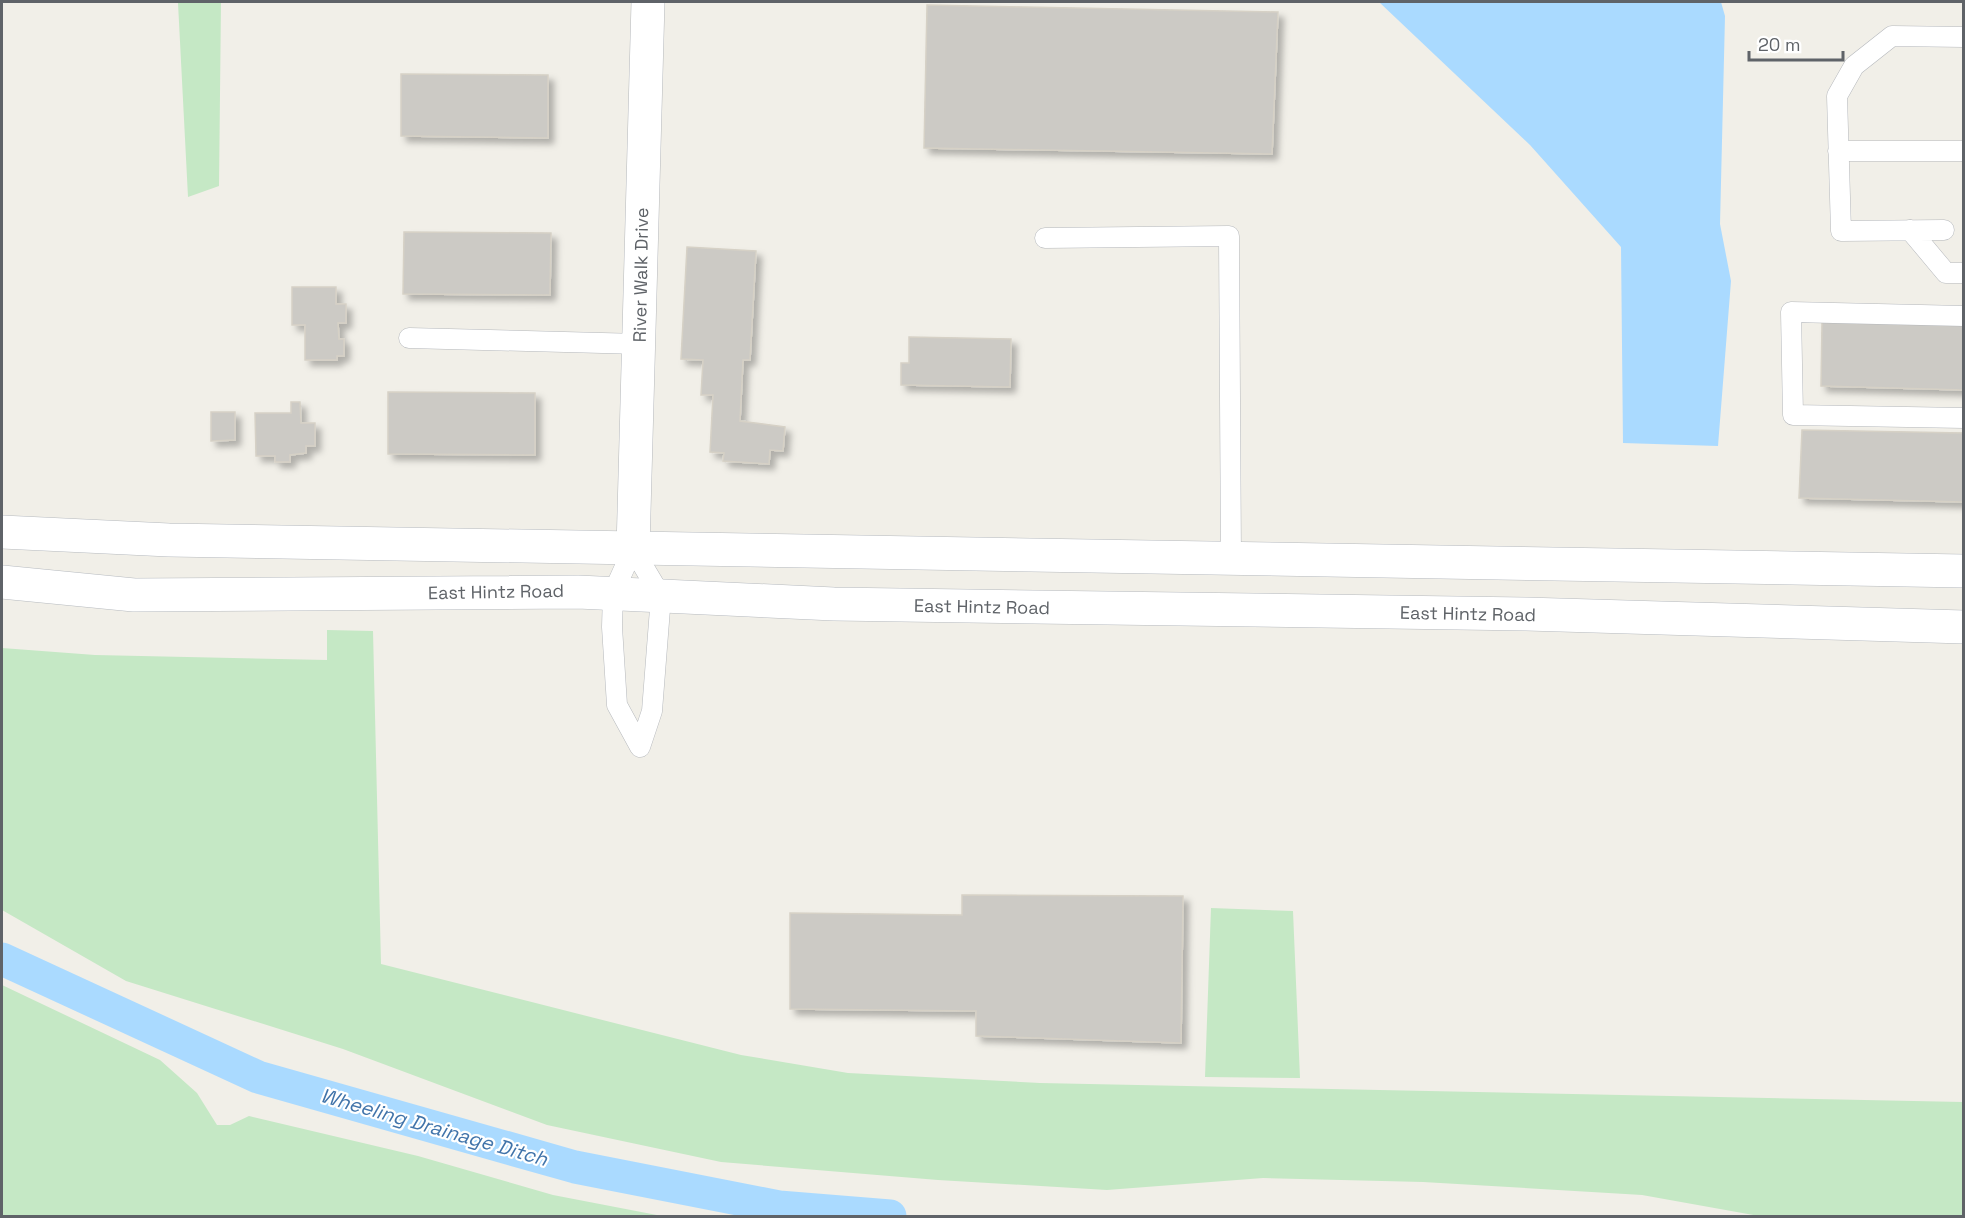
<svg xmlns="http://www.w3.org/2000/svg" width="1965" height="1218" viewBox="0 0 1965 1218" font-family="'Space Grotesk',sans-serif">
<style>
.green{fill:#c5e8c5}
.water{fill:#aadaff}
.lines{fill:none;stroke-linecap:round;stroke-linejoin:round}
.canal{stroke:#aadaff;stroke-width:33}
.building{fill:#cccac5;stroke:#d6d1c6;stroke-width:1.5;filter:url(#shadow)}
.lane-casing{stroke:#b5b8bc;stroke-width:21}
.street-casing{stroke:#b5b8bc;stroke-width:34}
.secondary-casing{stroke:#b6babf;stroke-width:34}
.lane{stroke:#fff;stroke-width:20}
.street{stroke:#fff;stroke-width:33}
.secondary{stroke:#fff;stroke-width:33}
.labels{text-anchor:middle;stroke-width:4.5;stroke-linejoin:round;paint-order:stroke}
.street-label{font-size:18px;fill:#5f6368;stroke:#fff}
.water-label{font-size:20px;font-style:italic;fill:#4174aa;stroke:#fff}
</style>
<defs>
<filter id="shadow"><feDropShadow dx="5.5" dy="5.5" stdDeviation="3" flood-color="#0004"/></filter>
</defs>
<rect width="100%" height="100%" fill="#f1efe8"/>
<path class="green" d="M184,2H221L219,186L188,197L178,3Z
M327,630L373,631L381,964L741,1055L848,1073L1040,1083L1963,1102V1216H1759L1642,1195L1423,1182L1263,1178L1107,1190L938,1180L721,1162L547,1125L343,1049L126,981L2,910V648L95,655L327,660Z
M1211,908L1293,911L1300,1078L1205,1077Z
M2,985L160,1060L197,1093L217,1125H230L249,1116L418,1156L553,1195L662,1216H2Z"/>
<path class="water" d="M1379,2H1721L1725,16L1720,224L1731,281L1718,446L1623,443L1621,247L1530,145Z"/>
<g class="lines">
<path class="canal" d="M2,959L258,1077L575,1167L779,1207L890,1216"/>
</g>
<path class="building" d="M927,5L1278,12L1272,154L924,148Z
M401,74L548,75V138L401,136Z
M404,232L551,233L550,295L403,294Z
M687,247L756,251L750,360H743L740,421L785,427L783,451L770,450L769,464L723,461L724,453L710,452L713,395H701L703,360L681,359Z
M292,287H336V304H346V323H338L339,339H344V356H337V360H305V325H292Z
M1822,322L1964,324V390L1821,386Z
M909,337L1011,339L1010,387L901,385V363H909Z
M388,392L535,393V455L388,454Z
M291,402H300L301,423H315V446H306V453L290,455V462H275V456H256L255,413H291Z
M211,412H235V440L211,441Z
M1802,430L1964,433V502L1799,498Z
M962,895L1183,896L1181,1043L976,1036V1011L790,1009V913L962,915Z"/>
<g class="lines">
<g class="lane-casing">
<path id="lane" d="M1838,151H1964
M1910,230L1946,273H1964
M1944,230L1841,231L1837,96L1854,66L1892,36L1964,37
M1045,238L1229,236L1231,558
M1964,316L1791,312L1793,415L1964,418
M409,338L640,344
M633,549L661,596L652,711L640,747L617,705L612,627L613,593Z"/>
</g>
<g class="street-casing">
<path id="street" d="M633,549L648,2"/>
</g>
<g class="secondary-casing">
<path id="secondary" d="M2,532L169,540L1964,571
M2,582L134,595L578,592L834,604L1526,614L1964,627"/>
</g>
<use href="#lane" class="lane"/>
<use href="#street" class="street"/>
<use href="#secondary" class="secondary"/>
</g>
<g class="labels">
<g class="street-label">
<text transform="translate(641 275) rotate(-89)" y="6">River Walk Drive</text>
<text transform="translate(496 592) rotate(-1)" y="6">East Hintz Road</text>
<text transform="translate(982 607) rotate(1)" y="6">East Hintz Road</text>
<text transform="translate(1468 614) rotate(1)" y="6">East Hintz Road</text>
</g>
<g class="water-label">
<text transform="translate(434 1127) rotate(16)" y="7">Wheeling Drainage Ditch</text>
</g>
</g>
<rect width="1965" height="1218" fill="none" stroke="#5f6368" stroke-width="6"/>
<path d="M1749 51v9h94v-9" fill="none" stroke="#5f6368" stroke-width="3"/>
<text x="1758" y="51" font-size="18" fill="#5f6368" stroke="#ffffff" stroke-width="4.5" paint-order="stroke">20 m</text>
</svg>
